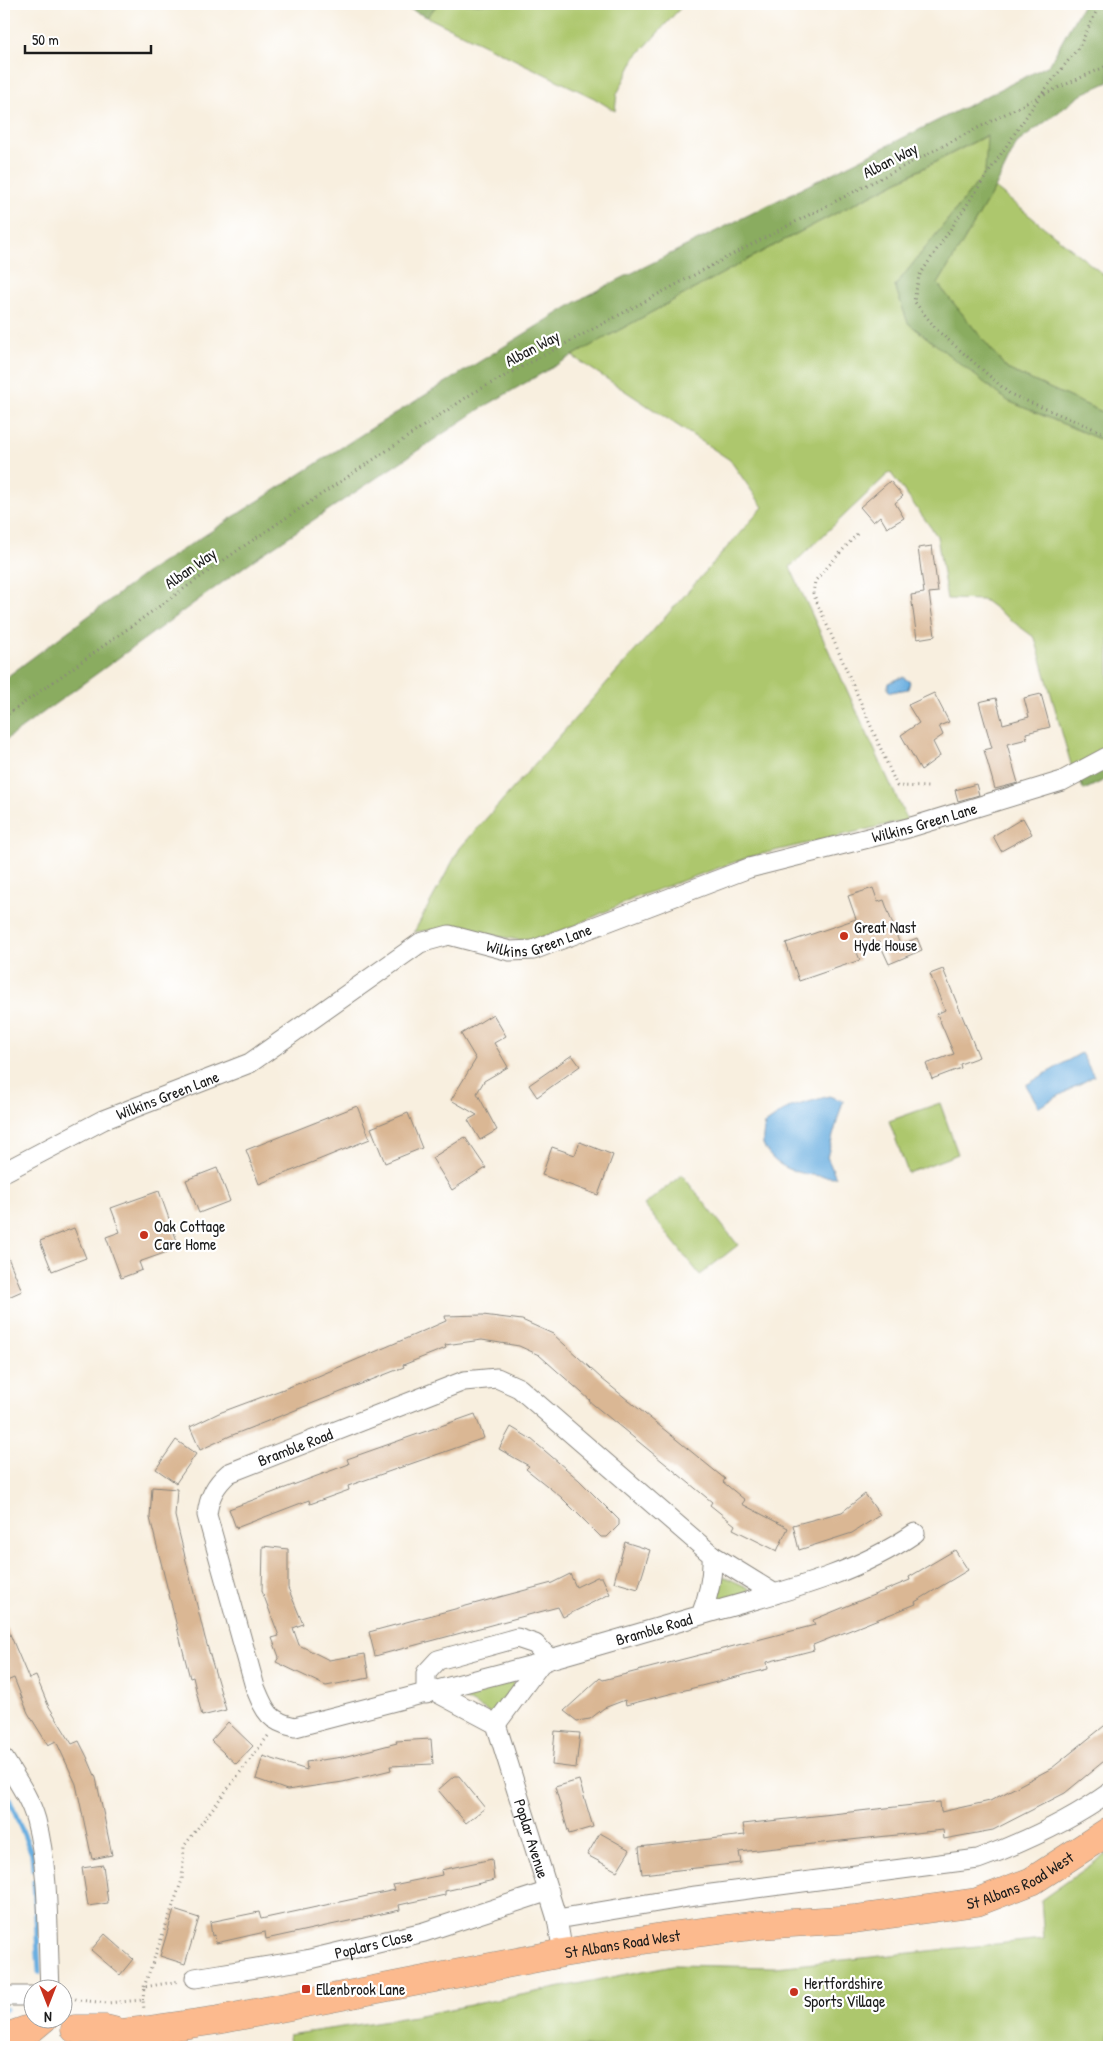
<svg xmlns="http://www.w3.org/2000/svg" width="1113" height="2051" viewBox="0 0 1113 2051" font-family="'Patrick Hand',sans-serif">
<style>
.green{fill:#adc76d;stroke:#647244}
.forest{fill:#8aac60;stroke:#53643e}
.water{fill:#6aafe0;stroke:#43667e}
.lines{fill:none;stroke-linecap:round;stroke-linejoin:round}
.stream{stroke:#6aafe0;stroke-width:5}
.building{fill:#dab794}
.street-casing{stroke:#8a867e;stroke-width:21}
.primary-casing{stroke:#8a867e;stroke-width:29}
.path{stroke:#8a867e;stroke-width:3;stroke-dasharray:1 4;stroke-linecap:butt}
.street{stroke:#fff;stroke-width:19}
.primary{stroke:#fcba8e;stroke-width:28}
.poi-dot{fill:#c8321e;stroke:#fff;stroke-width:2}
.labels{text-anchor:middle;stroke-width:4.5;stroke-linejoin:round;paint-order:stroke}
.street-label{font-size:16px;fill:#1c1c1c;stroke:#fff}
.poi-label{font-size:16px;fill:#1c1c1c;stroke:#fff;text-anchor:start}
</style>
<rect width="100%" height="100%" fill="#fff"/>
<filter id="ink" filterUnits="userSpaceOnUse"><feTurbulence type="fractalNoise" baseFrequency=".02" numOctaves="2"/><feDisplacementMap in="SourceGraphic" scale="10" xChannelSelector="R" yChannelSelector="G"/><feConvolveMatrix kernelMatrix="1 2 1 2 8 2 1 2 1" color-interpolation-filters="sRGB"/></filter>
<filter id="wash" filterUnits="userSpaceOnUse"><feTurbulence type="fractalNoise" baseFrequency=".0096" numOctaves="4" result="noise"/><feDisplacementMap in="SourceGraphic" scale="20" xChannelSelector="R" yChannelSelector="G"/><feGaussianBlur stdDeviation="1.12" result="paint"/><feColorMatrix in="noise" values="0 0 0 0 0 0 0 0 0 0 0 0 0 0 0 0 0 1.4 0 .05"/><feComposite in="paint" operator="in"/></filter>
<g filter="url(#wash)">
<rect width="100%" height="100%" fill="#f8efdf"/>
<path class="green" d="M438,4H684L635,58L617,94L615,111L594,98L427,17Z
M988,135L985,173L895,286L908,323L1008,401L1109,443V749L1072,768L1035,638L984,600L947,599L937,536L890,472L790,567L907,820L749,857L637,897L572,927L530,942L451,928L414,932L460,848L763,507L730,460L572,356L767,249Z
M995,188L1109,279V415L1007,369L938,284Z
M940,1103L958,1154L908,1173L889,1121Z
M682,1175L738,1245L700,1275L644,1205Z
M723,1576L749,1588L748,1595L718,1604L715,1599L719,1577Z
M511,1681L514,1684L496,1711L490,1713L459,1696Z
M1109,1852V2047H290L289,2035L415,2016L673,1965L776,1967L1044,1939L1041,1900Z"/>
<path class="forest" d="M398,4H438L427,17Z
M1083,4H1109V38L1107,44L1109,43V82L1084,93L1017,143L995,188L938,284L1007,369L1109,415V443L1008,401L908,323L895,286L985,173L987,135L767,249L572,356L480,409L252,561L4,741V679L146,573L375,426L586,296L1049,65Z
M1109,749V778L1084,790L1072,768Z"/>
<path class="water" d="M903,677L910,682L908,689L891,692L888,690V683Z
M1081,1053L1094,1076L1039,1107L1026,1085Z
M829,1096L843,1101L827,1157L836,1177C810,1176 775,1173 763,1144C762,1139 764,1130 765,1124L788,1108Z"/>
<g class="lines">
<path class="stream" d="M4,1787L32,1854L33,1869
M34,1881L39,1972
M4,2010L6,2009"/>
</g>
<g id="blocks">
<path class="building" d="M890,481L903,496L895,503L904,518L887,528L880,516L873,522L860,507Z
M932,546L938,592L929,593L935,636L917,639L911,595L924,593L918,548Z
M934,693L949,722L939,726L943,735L933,742L940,756L921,770L901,735L919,723L908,705Z
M1041,694L1050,727L1026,733L1027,739L1007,744L1018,783L995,789L984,750L992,748L979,702L996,698L1003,724L1029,717L1024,698Z
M976,784L979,795L958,801L955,790Z
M1023,818L1032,834L1001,851L993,836Z
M873,888L878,902L884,900L900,945L917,938L922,950L889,964L879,942L856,950L860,960L799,981L786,943L856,919L848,896Z
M943,969L979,1057L960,1064L961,1068L932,1079L926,1064L954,1054L937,1014L945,1010L930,974Z
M493,1014L506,1036L494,1043L508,1067L484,1081L477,1093L497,1130L480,1140L468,1120L477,1115L451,1100L476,1059L461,1034Z
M572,1055L580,1066L537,1097L529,1085Z
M357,1106L370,1139L259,1184L246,1150Z
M408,1113L422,1148L385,1163L371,1128Z
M465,1137L486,1168L452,1190L432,1158Z
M580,1142L613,1155L598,1195L542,1175L552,1147L575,1155Z
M217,1168L230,1201L199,1213L186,1180Z
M159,1191L177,1241L168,1245L170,1251L139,1262L142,1270L121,1278L106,1237L120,1232L111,1208Z
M74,1228L86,1258L52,1271L40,1241Z
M4,1248L22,1291L4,1299Z
M483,1315L522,1320L553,1334L602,1379L725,1479L723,1482L745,1500L742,1504L788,1528L777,1551L733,1529L735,1525L710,1505L712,1502L589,1401L590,1400L539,1355L519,1346L482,1340L445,1345L446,1348L403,1365L404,1367L230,1436L200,1450L190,1427L219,1413L316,1377L405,1339L446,1321L445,1316Z
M475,1414L484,1438L348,1486L349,1490L310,1504L309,1500L236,1528L229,1509L349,1464L347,1459Z
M511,1427L531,1439L579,1480L619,1520V1525L607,1537H601L561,1497L526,1469L529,1466L499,1449Z
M176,1440L196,1454L176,1483L156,1469Z
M152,1487L177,1489L175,1516L205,1638L226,1710L202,1716L193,1677L190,1678L180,1639L150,1518Z
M865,1494L880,1515L852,1533L799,1550L793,1525L842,1512Z
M625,1542L650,1550L638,1589L614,1582Z
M263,1546L288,1549V1588L303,1624L293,1628L299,1645L329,1660L365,1654L369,1678L326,1686L276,1662L279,1657L272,1638L279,1636L262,1591Z
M955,1550L968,1570L915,1602L916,1604L813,1645L814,1650L767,1662L768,1669L626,1705L625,1700L604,1708L590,1719L577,1721L564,1711L600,1678L603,1680L815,1625L813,1620L910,1580L909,1577Z
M570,1574L576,1587L597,1577H602L610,1594L563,1617L558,1607L375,1656L369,1632L552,1583Z
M4,1620L29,1679L36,1676L48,1705L72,1744L79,1741L87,1757L96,1778L112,1855L92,1859L76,1784L56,1741L48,1745L28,1713L14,1678L7,1681L4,1674Z
M228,1722L253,1746L236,1764L211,1741Z
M1109,1722V1757L1065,1793L993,1830L944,1839L943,1830L739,1852L741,1863L642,1874L639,1847L745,1835L743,1824L940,1802L941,1812L990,1801L1052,1768Z
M555,1731L580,1733L576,1768L552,1765Z
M431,1739L433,1764L390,1766L391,1770L343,1782L287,1790L256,1779L263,1756L307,1770L306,1762L343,1757L397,1743L396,1741Z
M454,1776H459L485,1808L466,1823L438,1790Z
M579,1780L593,1827L569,1834L555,1787Z
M600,1833L630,1850L617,1871L587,1855Z
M492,1859L494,1880L445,1891V1895L399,1905L400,1910L266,1939L265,1932L216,1943L215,1935L212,1936L210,1922L259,1912L261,1919L395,1890L393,1885L442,1875L441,1870Z
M103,1865L108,1903L88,1906L82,1868Z
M174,1910L199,1918L185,1964L160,1956Z
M105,1934L133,1959L120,1975L91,1950Z"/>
</g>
</g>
<g filter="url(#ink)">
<use href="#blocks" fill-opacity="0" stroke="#8a867e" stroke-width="1"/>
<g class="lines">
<g class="street-casing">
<g id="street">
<path id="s1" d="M4,1172L103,1120L250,1063L420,943L449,935L510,951L533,950L749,868L908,828L1062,781L1109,756"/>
<path d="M712,1555L775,1594"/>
<path id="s2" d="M701,1615C709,1595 713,1577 712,1555L519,1388L497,1378L464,1381L229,1473C215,1485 209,1497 207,1515L255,1687C265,1711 268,1721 295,1727L541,1663L550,1659C607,1643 664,1626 722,1609C789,1590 857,1573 915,1533"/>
<path id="s3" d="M436,1692L496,1724L557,1919L563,1953"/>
<path d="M426,1694V1673L438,1660L517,1638L535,1644L550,1659"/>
<path d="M496,1724L541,1663"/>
<path d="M4,1759C16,1779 30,1798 36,1820C50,1874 47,1933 50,1988"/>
<path d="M557,1919L688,1897L978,1859C1025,1842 1068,1822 1109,1793"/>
<path id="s4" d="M195,1978L306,1960L424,1932L549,1891"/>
<path d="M4,1996H32"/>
</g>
</g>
<g class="primary-casing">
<g id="primary">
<path id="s5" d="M75,2029H106L122,2033L148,2030L218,2020L563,1953L662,1937L759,1925L855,1919L977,1902L1032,1881L1109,1831"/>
<path d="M4,2038L32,2028L44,2018"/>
</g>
</g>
<path class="path" d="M1100,4L1079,47L1040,96L919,276L914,301L937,330L1010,394L1109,435
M857,534L815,581L813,593L897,786L929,787
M4,717L241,548L473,393L739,251L1040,96L1109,65
M144,1987L182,1880L184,1846L268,1736
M66,1995L78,2000L107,2003L143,2000L144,2010
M143,2000L144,1987L180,1981"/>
<use href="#street" class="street"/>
<use href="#primary" class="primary"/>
</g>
</g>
<g class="poi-dot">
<circle cx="844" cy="936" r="5"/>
<circle cx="144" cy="1235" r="5"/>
<rect x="301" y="1984" width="10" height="10" rx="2.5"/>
<circle cx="794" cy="1992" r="5"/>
</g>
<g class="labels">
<g class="street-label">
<text transform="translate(890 160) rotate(-27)" y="6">Alban Way</text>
<text transform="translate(532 348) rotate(-28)" y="6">Alban Way</text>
<text transform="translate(190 568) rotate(-35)" y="6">Alban Way</text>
<text dy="6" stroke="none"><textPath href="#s1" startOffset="1006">Wilkins Green Lane</textPath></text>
<text dy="6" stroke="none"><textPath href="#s1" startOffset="601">Wilkins Green Lane</textPath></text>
<text dy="6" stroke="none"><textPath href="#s1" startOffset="181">Wilkins Green Lane</textPath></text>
<text transform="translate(295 1447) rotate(-21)" y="6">Bramble Road</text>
<text dy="6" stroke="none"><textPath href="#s2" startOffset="1286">Bramble Road</textPath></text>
<text dy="6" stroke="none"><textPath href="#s3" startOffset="188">Poplar Avenue</textPath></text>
<text dy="6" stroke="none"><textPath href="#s5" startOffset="961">St Albans Road West</textPath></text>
<text dy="6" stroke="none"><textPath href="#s4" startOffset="182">Poplars Close</textPath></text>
<text dy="6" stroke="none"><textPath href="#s5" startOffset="556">St Albans Road West</textPath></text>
</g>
<g class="poi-label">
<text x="854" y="933">Great Nast<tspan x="854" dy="18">Hyde House</tspan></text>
<text x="154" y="1232">Oak Cottage<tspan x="154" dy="18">Care Home</tspan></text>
<text x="804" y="1989">Hertfordshire<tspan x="804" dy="18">Sports Village</tspan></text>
<text x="316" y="1995">Ellenbrook Lane</text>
</g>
</g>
<rect width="1113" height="2051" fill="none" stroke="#fff" stroke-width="20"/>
<g transform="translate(48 2004) rotate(180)"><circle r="24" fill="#ffffff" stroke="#a4a4a4"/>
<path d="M0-4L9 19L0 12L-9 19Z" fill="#c8321e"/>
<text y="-8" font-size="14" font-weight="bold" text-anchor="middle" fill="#1c1c1c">N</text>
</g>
<path d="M25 45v8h126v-8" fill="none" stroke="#1c1c1c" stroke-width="2.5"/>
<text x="32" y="45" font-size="15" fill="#1c1c1c" stroke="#ffffff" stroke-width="4" paint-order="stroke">50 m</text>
</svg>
